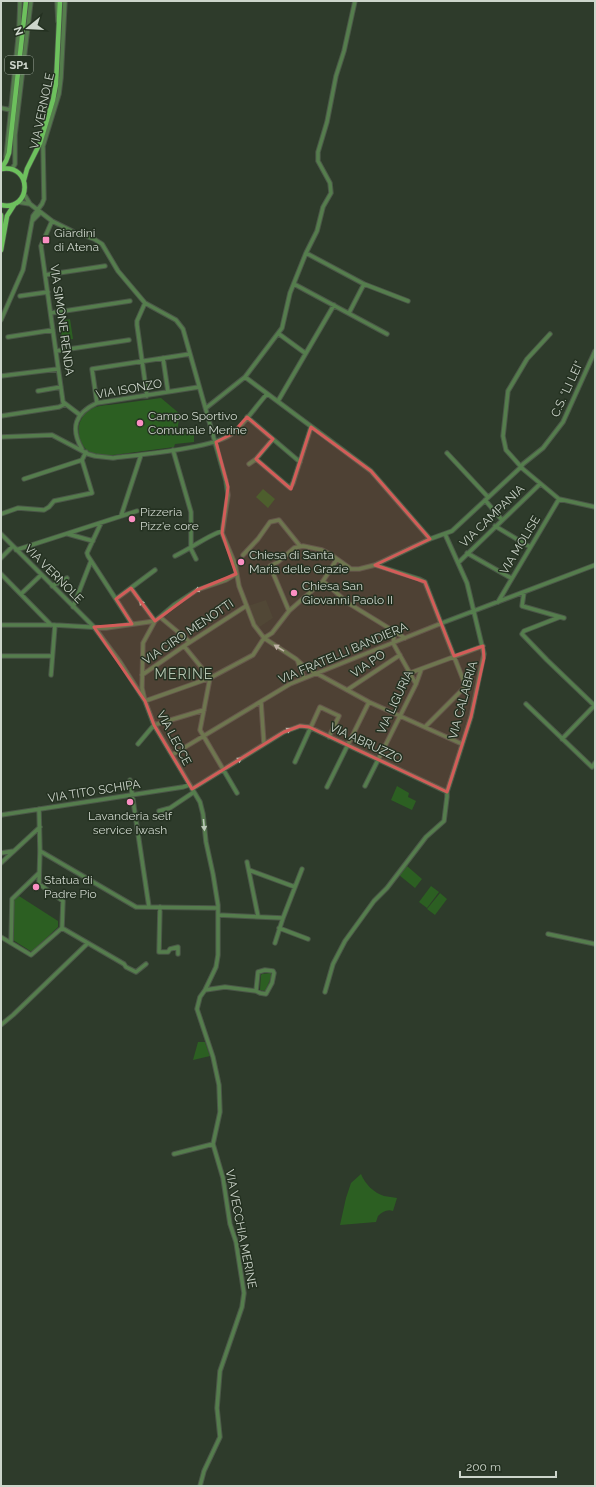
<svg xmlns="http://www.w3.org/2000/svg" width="596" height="1487" viewBox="0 0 596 1487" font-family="Raleway,sans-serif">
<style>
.built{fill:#31432d}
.green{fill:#2c5f22}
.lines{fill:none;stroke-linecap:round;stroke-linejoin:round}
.minor-casing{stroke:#4b5748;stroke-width:5.5}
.major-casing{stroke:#4b5748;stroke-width:6}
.minor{stroke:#557d4d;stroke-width:3.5}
.major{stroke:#6dc15d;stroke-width:4.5}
.oneway{fill:#bbc8b8}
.marked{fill:#d35c59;fill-opacity:0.2;stroke:#d35c59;stroke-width:3;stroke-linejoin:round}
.poi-dot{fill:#fb8fc3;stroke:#243121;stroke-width:1.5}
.labels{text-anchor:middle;stroke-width:3;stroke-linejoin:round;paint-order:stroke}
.shield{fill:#243121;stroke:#9aa498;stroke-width:1}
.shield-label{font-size:11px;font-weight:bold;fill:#cdd5cb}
.street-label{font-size:12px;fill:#cdd5cb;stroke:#243121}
.poi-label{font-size:12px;fill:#cdd5cb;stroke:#243121;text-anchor:start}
.quarter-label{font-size:14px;letter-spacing:1px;fill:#b4c4b0;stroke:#243121}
</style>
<rect width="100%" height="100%" fill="#2e3b2b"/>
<path class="built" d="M266,600L273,618L258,628L248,606Z"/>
<path class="green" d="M70,319L73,339L62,340L60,321Z
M161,398L180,414L177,431L194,433V442L175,444L174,447L106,456C95,455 86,453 81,442C75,429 80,414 93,408C100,405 110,405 117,404C132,402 146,400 161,398Z
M263,489L275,499L268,508L256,497Z
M397,786L409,793L408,797L416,801L412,810L391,800Z
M407,866L422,879L415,888L399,875Z
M431,886L439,892L427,908L419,902Z
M440,893L447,899L435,915L427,909Z
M19,896L58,921V927L32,952L13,940L14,900Z
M271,973V977L266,990L265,991L260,990L261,975L262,974Z
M198,1042H205L210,1056L193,1060Z
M361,1174C365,1184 374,1193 384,1196C388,1197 393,1197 397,1198L393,1211C387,1209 382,1212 378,1216L376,1222L340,1225L346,1198L351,1183Z"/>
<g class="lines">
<g class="minor-casing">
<path id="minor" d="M57,1L58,21
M1,108L11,110
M6,157L19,29L20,1
M12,169L15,164V135L31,1
M24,194L30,204L52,221L74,232L94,239L102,244L118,271L145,303L176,320L183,329L226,481L228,495L222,533L235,564L239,586L254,625L264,638L296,659L307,669L316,673L369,702L462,744
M18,202L30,204
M33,220L39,214L38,210
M52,221L41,246L63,402L80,415
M306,253L317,231L323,207L331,193L330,183L318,161V152L327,122L336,76L344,51L355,1
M45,275L105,266
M294,284L387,334
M20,296L48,292
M145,303L137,321V325L147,396
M51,313L130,301
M349,313L364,284
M1,320L23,270L33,216L42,204L44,199L43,146L59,94L61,78L65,1
M279,334L305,353
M550,334L527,359L508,391L503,436L506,450L523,469L559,499L595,507
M8,337L53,330
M56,351L129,340
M163,358L168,392
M1,376L58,369
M245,377L282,328L290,293L306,253L364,284L408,301
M38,391L61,387
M278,401L334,305
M97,403L92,369L190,354
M206,408L245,377L371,471L430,539
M1,416L59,407L65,404
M247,417L300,462
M1,437L52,435L88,454L95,456L113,458C137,455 217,448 233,433C246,422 256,406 267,394
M82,449C70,428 75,413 97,403L199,387
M173,450L191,512V549L196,559
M447,453L488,497
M256,459L273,439
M249,464L256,459L290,488L293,483L311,427
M24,479L82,460L86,452
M485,500L502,520
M1,514L18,508L44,510L49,507L54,501L92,493L82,460
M121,516L141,455
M101,523L87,553L88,556L132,624
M495,526L530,547
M1,534L94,627L120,662L145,701L210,678L253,655L264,638L272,633L289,611L323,581L337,559
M68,534L93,541
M16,550L137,511
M467,553L511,578
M243,555L258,539L270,522L279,520L300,546
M175,556C192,548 205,537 222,531
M1,558L13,546
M459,562L540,484
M375,565L419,579L425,582L464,682V688L425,727
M1,574L51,625
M323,581L348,603L405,638
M52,586L67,578
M524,592L522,606L564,618
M21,594L41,575
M116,599L155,570
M498,602L559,499
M73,607L91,561
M289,611L270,566L278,562L294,548L303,546L322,550L330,554L351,569H359L375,565L430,539L452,531L521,467L523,464L543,448L563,422L595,351
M160,617L190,642
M560,617L524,631L522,634L547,660L595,706
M1,625H55L106,628L155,621L131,588
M390,630L394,638L393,643L416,684
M184,646L210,678L200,730L237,793
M1,656H52
M298,662L304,678
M410,673L483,646
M51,675L55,625
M142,675L184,646L246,606
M347,690L400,655
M261,702L264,744
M526,704L592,767L595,763
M562,739L595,705
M138,744L154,725L204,710
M172,755L290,684L442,623L595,565
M295,762L320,707L339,716L329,737
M130,780L149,907
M365,786L416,684L421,670
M327,787L369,702
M192,789L284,732L300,726L309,727L447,792
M159,811L170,808L194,792
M1,815L183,787L189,785
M40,851L136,907L218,908
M1,853L14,851
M247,862L258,916
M1,863L40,827
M249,870L295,887
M160,907L159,952H168L170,949L178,947V954
M218,915L283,918
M62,928L124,964L126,967L136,972L146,964
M279,928L308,939
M548,934L595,944
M1,937L31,955L62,928L63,901L39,884L40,851L39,809
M11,943L12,899L39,873
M275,943L283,918L302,869
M205,990L225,987L256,991L258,972L265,970L273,971L274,973L272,983L266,994L260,993L256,991
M325,992L333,964L345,941L374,901L387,888L426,837L444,821L447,797V792L471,717L484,654L467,583L445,534
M1,1025L13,1015L88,943
M174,1154L213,1144
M200,1486L204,1471L220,1437L217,1408L220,1371L242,1307L244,1293L236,1242L230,1224L223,1178L213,1144L220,1112L219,1085L213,1057L197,1009L200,997L205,990L216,967L218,955V905L213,874L206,842L203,814L200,802L154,725L145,701L142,688L143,643L155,621L174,605L197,590L226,580L236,574"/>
</g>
<g class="major-casing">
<path id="major" d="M1,169L6,161L9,153L26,1
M1,169C33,163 32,212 1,205
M24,180L27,169L40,143L53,100L56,84L60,1
M1,215V233
M1,250L7,216L14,205"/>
</g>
<use href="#minor" class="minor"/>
<use href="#major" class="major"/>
</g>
<defs><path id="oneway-solid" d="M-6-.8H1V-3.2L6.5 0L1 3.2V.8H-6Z"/></defs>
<g class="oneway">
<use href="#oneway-solid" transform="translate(200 589) rotate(158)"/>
<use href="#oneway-solid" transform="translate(143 605) rotate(-126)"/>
<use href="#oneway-solid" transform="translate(279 648) rotate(-148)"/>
<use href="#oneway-solid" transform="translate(286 731) rotate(-27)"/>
<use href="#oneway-solid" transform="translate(237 761) rotate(-32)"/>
<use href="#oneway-solid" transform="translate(204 825) rotate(85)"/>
</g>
<path class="marked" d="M247,417L273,439L256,459L291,489L311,427L371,471L430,539L375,565L425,582L454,656L483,646L484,658L471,717L447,792L309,727L300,726L284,732L192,789L154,725L145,701L94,627L132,624L116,599L131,588L155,621L197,590L236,574L222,533L228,487L216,442L232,434Z"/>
<g class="poi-dot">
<rect x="42" y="236" width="8" height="8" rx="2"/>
<circle cx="140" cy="423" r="4"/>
<circle cx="132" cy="519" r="4"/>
<circle cx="241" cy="562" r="4"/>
<circle cx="294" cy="593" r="4"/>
<circle cx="130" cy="802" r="4"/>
<circle cx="36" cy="887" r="4"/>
</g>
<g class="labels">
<rect class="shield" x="5" y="56" width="28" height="18" rx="3"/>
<g class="shield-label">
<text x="19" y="69">SP1</text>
</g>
<g class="street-label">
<text transform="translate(42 111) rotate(-78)" y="4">VIA VERNOLE</text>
<text transform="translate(62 320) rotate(82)" y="4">VIA SIMONE RENDA</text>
<text transform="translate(129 389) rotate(-10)" y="4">VIA ISONZO</text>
<text transform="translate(567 389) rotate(-65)" y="4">C.S. "LI LEI"</text>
<text transform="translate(492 516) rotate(-44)" y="4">VIA CAMPANIA</text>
<text transform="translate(520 545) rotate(-59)" y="4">VIA MOLISE</text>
<text transform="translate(54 574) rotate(45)" y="4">VIA VERNOLE</text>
<text transform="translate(188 632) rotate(-34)" y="4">VIA CIRO MENOTTI</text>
<text transform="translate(343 653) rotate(-23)" y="4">VIA FRATELLI BANDIERA</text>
<text transform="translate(368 664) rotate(-34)" y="4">VIA PO</text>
<text transform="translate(463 700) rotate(-75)" y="4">VIA CALABRIA</text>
<text transform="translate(395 702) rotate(-65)" y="4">VIA LIGURIA</text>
<text transform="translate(174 738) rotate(62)" y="4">VIA LECCE</text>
<text transform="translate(366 743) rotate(25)" y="4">VIA ABRUZZO</text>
<text transform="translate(94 791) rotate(-9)" y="4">VIA TITO SCHIPA</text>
<text transform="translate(241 1229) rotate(79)" y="4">VIA VECCHIA MERINE</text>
</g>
<g class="poi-label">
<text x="54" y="237">Giardini<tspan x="54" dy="14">di Atena</tspan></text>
<text x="148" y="420">Campo Sportivo<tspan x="148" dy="14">Comunale Merine</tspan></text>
<text x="140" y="516">Pizzeria<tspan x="140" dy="14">Pizz'e core</tspan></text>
<text x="249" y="559">Chiesa di Santa<tspan x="249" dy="14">Maria delle Grazie</tspan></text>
<text x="302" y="590">Chiesa San<tspan x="302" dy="14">Giovanni Paolo II</tspan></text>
<text x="130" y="820" text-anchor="middle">Lavanderia self<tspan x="130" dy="14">service Iwash</tspan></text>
<text x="44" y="884">Statua di<tspan x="44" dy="14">Padre Pio</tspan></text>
</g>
<g class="quarter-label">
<text x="184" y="679">MERINE</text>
</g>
</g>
<rect width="596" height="1487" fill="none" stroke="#cdd5cb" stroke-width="4"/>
<g transform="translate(28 28) rotate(252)" stroke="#243121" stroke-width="3" paint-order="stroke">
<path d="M0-3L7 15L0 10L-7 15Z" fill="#cdd5cb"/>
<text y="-6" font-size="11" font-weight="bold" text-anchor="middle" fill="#cdd5cb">N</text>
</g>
<path d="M460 1471v6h96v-6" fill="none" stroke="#cdd5cb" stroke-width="2"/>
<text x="466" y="1471" font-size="12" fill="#cdd5cb" stroke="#243121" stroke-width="3" paint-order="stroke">200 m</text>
</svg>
